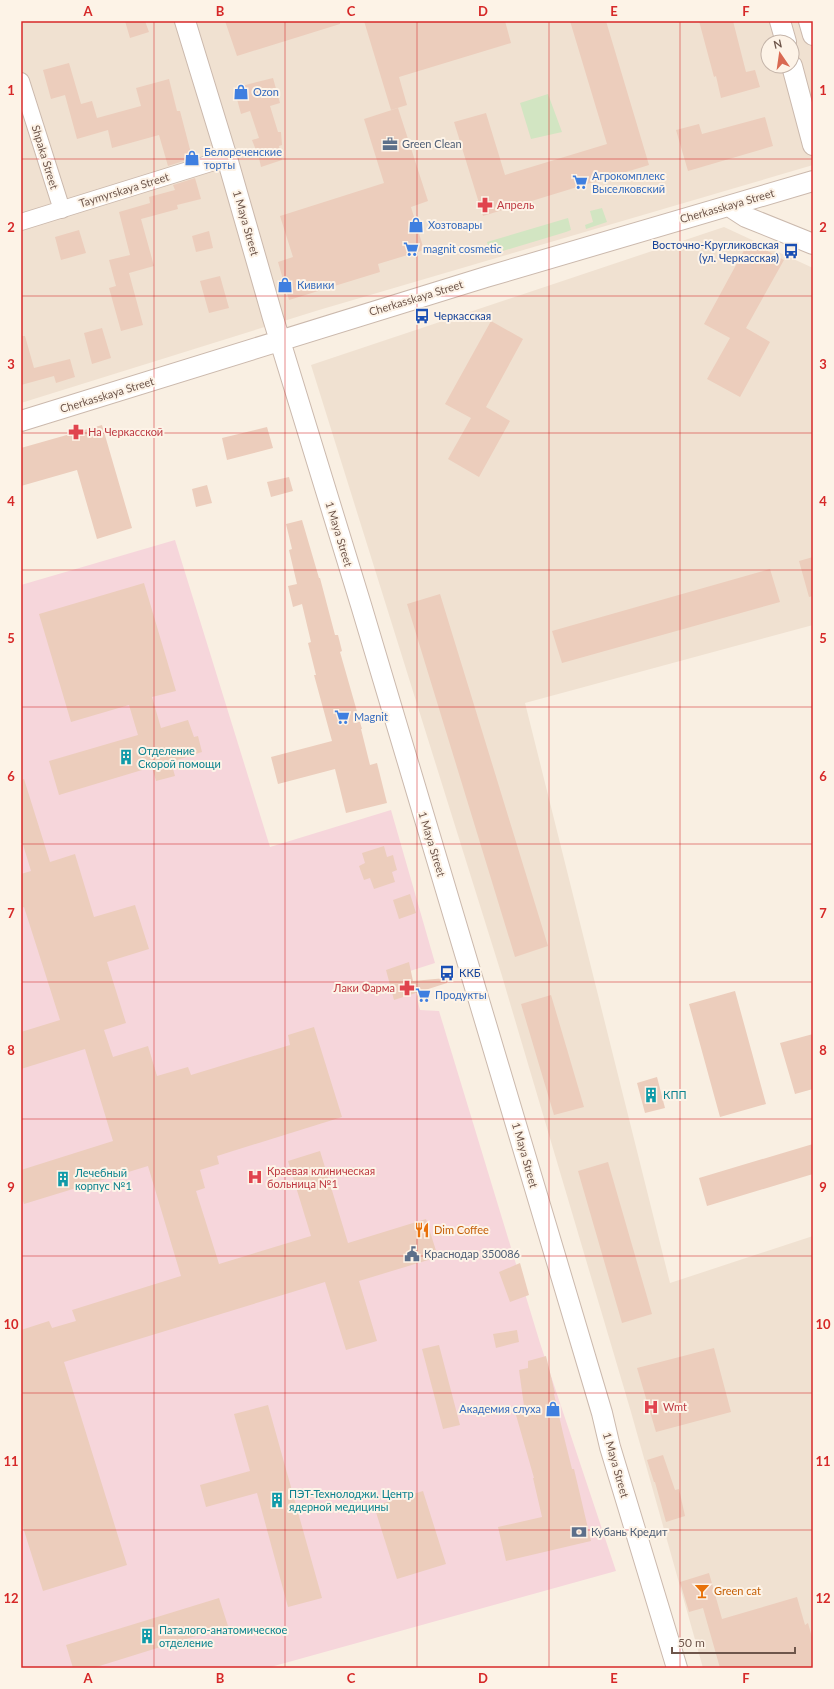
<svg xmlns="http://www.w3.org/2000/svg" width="834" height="1689" viewBox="0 0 834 1689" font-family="Lato,sans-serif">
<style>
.residential{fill:#f0e1d1;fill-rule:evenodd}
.medical{fill:#f6d6db}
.green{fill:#d2e5c2}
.building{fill:#eccdbc}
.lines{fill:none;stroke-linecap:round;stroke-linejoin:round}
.minor-casing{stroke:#cbb9ad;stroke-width:18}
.tertiary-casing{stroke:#cbb9ad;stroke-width:22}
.minor{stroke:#fff;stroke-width:16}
.tertiary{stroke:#fff;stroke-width:20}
.grid{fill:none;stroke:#d62828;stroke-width:1;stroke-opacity:0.55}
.labels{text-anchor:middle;stroke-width:4;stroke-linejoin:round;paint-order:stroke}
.shop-label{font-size:11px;fill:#366cbe;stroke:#fdf3e7;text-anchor:start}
.service-label{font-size:11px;fill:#4e5e75;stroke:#fdf3e7;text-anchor:start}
.street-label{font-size:11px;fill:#6e564b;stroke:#fdf3e7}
.health-label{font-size:11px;fill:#be3a42;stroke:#fdf3e7;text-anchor:start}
.transit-label{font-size:11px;fill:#164399;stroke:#fdf3e7;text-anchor:start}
.culture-label{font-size:11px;fill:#0d838f;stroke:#fdf3e7;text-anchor:start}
.food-label{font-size:11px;fill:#c56008;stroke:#fdf3e7;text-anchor:start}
.neatline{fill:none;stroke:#d62828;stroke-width:1.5}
.grid-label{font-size:13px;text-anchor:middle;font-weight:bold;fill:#d62828}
</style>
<rect width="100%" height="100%" fill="#f9efe2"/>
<path class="residential" d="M21,21H813V165L319,310L21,403ZM768,42H792V66H768Z
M724,227L813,268V625L525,703L670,1283L813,1236V1668H703L631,1412L502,976L311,365Z"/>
<path class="medical" d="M175,540L270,847L391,810L435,963L410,971L420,1010L439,1011L540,1343L616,1571L267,1668H21V585Z"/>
<path class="green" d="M548,94L562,132L531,139L520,103Z
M602,208L607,222L586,229L585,225L593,222L590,211Z
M568,218L571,230L566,232L496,253L489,249L487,242Z"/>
<path class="building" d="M125,21H145L149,32L130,38Z
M225,21H340V24L237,56Z
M364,21H505L511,43L399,77L407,105L391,110Z
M570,21H606L649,165L483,216L454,122L486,113L505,175L607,144Z
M699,21H733L746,72L755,70L760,87L721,98L716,76L714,77Z
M69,63L81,104L92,101L97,118L141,106L136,88L169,79L177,111H180L192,157L190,158V159L168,166L159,135L112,148L108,130L77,139L65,95L51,99L43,70Z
M273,78L280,103L270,106L278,132H281L282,145L279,146L282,160L261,167L259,158L252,140L259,138L250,111L241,114L234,88Z
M398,108L428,201L411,207L424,250L378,264L380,272L289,300L278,262L293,257L280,216L384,183L364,119Z
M765,117L773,146L688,171L676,130L699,124L702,134Z
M195,178L201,199L177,205L178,209L141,219L154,266L129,273L143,325L121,331L109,288L116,286L109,260L130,255L119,212L150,203L149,197L175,190L173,185Z
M79,230L86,253L61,260L55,237Z
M209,231L213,248L196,252L192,236Z
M749,241L784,260L746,328L770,342L740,397L707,379L730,338L704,324Z
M220,276L229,308L209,313L200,281Z
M491,321L523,339L486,407L510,421L479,477L448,459L471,418L445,404Z
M102,328L111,358L92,364L84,333Z
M21,336H25L34,368L70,359L75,377L56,383L54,376L21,385Z
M102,425L132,528L97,539L77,470L21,486V448Z
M267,427L273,448L227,460L222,438Z
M289,477L293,491L271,497L267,482Z
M207,485L212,503L196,507L192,489Z
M302,520L319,578H320L335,635H338L342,651L340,652L362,729H361L370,765L377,763L387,803L346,813L335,769L278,784L271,757L332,741L314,675H316L308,643L311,642L302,604L293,607L288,586L297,584L289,550L292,549L286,524Z
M813,557V596L809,597L799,561Z
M770,569L780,602L562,663L552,631Z
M144,583L176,691L152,697L161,728L188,720L194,737L198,736L202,752L171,762L175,776L156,781L152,767L59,795L49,761L138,735L129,705L71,722L39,614Z
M440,594L548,946L515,957L407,604Z
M24,779L50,862L75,854L94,917L135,905L149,949L107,962L126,1023L104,1030L113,1057L148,1046L157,1076L188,1067L191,1075L290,1045L288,1035L314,1027L342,1117L217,1156L219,1164L200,1170L205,1188L196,1191L219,1264L311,1236L288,1161L320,1151L348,1243L426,1219L438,1257L359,1281L377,1341L346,1350L325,1282L64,1362L127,1565L43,1591L21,1521V1330L49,1321L52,1328L76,1321L72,1310L181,1276L148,1166L24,1204L21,1196V1170L113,1141L85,1049L21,1069V1032L60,1020L24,907L21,908V874L31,871L21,838V780Z
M384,846L387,857L393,855L395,863L397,870L392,872L395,882L374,889L370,878L364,880L359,866L365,863L362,853Z
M410,894L416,913L399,919L393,900Z
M409,962L413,981L446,978L447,983L394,1000L386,970Z
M735,991L766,1104L720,1117L689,1004Z
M551,995L584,1107L554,1115L521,1004Z
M813,1034V1089L795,1094L780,1043Z
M657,1077L665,1108L645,1113L637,1083Z
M813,1144V1174L707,1206L699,1178Z
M608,1162L652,1314L622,1323L578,1171Z
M520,1263L529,1295L510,1302L499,1272Z
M517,1330L519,1342L496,1348L493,1334Z
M439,1345L460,1425L443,1429L422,1349Z
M714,1348L731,1412L656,1432L637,1368Z
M546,1356L555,1393L554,1394L563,1433L572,1469H574L591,1541L506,1561L498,1527L542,1517L533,1478H534L514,1408L524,1406L519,1370L528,1368V1361Z
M268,1405L322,1598L288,1607L257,1493L206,1507L200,1485L250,1471L234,1414Z
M663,1455L675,1490L679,1489L685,1516L666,1522L655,1482H654L647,1460Z
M423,1491L446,1564L397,1579L374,1506Z
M709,1573L722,1619L797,1597L805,1625L808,1623L813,1641V1668H720L703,1608L689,1612L680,1582Z
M219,1598L228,1626L93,1668H73L66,1645Z"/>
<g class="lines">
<g class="minor-casing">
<path id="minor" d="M21,81L62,210
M21,222L227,158"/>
</g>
<g class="tertiary-casing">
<path id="tertiary" d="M185,21L227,158L273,318L361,605L602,1413L610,1447L677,1668
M780,21L786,42
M809,21L813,35
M792,66L813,145
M729,206L746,217L813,244
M21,421L486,277L813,181"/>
</g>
<use href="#minor" class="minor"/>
<use href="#tertiary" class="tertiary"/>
</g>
<path class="grid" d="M154,21V1668M285,21V1668M417,21V1668M549,21V1668M680,21V1668M21,159H813M21,296H813M21,433H813M21,570H813M21,707H813M21,844H813M21,982H813M21,1119H813M21,1256H813M21,1393H813M21,1530H813"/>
<defs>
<g id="shop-bare" transform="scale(1.2)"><path d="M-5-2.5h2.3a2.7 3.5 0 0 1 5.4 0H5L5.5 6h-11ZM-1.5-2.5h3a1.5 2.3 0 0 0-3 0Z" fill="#3f7fe0" stroke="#fdf3e7" stroke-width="2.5" paint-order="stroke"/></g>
<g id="office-bare" transform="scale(1.2)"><path d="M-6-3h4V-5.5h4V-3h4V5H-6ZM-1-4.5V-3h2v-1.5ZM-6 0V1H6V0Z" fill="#5c6f8a" stroke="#fdf3e7" stroke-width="2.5" paint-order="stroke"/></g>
<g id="supermarket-bare" transform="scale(1.2)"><path d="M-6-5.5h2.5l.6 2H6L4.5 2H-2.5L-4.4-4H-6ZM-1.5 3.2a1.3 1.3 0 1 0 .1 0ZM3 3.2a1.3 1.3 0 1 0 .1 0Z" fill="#3f7fe0" stroke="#fdf3e7" stroke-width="2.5" paint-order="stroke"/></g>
<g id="pharmacy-bare" transform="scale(1.2)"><path d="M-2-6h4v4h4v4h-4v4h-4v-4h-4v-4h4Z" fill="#e0444e" stroke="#fdf3e7" stroke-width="2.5" paint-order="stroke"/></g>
<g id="bus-bare" transform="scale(1.2)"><path d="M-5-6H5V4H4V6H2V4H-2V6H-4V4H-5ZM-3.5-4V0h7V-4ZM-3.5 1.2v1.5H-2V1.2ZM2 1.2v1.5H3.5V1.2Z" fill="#1a4fb4" stroke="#fdf3e7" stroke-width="2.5" paint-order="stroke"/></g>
<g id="building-bare" transform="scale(1.2)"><path d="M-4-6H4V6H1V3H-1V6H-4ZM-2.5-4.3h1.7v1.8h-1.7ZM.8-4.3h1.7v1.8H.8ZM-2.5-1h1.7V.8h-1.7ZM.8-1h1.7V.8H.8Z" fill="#0f9aa8" stroke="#fdf3e7" stroke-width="2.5" paint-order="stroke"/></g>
<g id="hospital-bare" transform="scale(1.2)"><path d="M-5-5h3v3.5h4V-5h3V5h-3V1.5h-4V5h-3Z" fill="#e0444e" stroke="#fdf3e7" stroke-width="2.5" paint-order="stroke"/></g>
<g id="restaurant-bare" transform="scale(1.2)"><path d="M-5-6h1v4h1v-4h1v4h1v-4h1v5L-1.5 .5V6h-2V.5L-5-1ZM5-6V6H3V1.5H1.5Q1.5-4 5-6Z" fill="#e8710a" stroke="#fdf3e7" stroke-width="2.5" paint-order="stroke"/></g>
<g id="civic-bare" transform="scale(1.2)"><path d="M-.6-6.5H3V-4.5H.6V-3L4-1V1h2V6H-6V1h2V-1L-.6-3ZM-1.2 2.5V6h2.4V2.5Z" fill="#5c6f8a" stroke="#fdf3e7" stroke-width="2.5" paint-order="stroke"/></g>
<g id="bank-bare" transform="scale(1.2)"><path d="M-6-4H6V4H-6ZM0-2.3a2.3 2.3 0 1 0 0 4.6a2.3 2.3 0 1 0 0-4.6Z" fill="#5c6f8a" stroke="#fdf3e7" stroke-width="2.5" paint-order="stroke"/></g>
<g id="bar-bare" transform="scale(1.2)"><path d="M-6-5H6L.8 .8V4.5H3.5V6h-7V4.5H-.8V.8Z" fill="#e8710a" stroke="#fdf3e7" stroke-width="2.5" paint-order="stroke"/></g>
</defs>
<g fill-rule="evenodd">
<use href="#shop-bare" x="241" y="92"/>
<use href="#office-bare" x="390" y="144"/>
<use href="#shop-bare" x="192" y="158"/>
<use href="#supermarket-bare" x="580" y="182"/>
<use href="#pharmacy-bare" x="485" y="205"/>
<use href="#shop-bare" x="416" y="225"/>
<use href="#supermarket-bare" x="411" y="249"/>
<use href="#bus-bare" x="791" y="251"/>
<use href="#shop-bare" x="285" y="285"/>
<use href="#bus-bare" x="422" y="316"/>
<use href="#pharmacy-bare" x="76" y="432"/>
<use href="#supermarket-bare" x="342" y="717"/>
<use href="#building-bare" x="126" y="757"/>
<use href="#bus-bare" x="447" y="973"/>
<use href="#pharmacy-bare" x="407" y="988"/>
<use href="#supermarket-bare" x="423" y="995"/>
<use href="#building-bare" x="651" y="1095"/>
<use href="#hospital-bare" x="255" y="1177"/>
<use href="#building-bare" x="63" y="1179"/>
<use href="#restaurant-bare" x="422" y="1230"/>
<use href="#civic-bare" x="412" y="1254"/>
<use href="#hospital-bare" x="651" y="1407"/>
<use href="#shop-bare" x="553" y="1409"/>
<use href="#building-bare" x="277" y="1500"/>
<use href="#bank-bare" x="579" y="1532"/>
<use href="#bar-bare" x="702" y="1591"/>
<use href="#building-bare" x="147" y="1636"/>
</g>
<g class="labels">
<g class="shop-label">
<text x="253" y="96">Ozon</text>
<text x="204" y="156">Белореченские<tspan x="204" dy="13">торты</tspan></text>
<text x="592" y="180">Агрокомплекс<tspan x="592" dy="13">Выселковский</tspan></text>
<text x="428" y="229">Хозтовары</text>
<text x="423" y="253">magnit cosmetic</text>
<text x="297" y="289">Кивики</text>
<text x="354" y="721">Magnit</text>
<text x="435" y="999">Продукты</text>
<text x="541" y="1413" text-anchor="end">Академия слуха</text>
</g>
<g class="service-label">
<text x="402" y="148">Green Clean</text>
<text x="424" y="1258">Краснодар 350086</text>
<text x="591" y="1536">Кубань Кредит</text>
</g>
<g class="street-label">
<text transform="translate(45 157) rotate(73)" y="4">Shpaka Street</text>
<text transform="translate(124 190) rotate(-17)" y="4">Taymyrskaya Street</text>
<text transform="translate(727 206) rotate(-16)" y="4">Cherkasskaya Street</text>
<text transform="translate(246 223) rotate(74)" y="4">1 Maya Street</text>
<text transform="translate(416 298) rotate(-17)" y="4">Cherkasskaya Street</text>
<text transform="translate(107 395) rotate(-17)" y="4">Cherkasskaya Street</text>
<text transform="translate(339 534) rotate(73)" y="4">1 Maya Street</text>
<text transform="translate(432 844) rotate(73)" y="4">1 Maya Street</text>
<text transform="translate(525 1155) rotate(74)" y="4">1 Maya Street</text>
<text transform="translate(616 1465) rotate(74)" y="4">1 Maya Street</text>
</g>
<g class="health-label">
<text x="497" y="209">Апрель</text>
<text x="88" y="436">На Черкасской</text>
<text x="395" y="992" text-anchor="end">Лаки Фарма</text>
<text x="267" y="1175">Краевая клиническая<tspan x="267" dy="13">больница №1</tspan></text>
<text x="663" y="1411">Wmt</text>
</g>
<g class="transit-label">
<text x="779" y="249" text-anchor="end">Восточно-Кругликовская<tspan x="779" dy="13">(ул. Черкасская)</tspan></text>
<text x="434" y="320">Черкасская</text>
<text x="459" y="977">ККБ</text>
</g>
<g class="culture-label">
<text x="138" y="755">Отделение<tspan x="138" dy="13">Скорой помощи</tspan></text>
<text x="663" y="1099">КПП</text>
<text x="75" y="1177">Лечебный<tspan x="75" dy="13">корпус №1</tspan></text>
<text x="289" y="1498">ПЭТ-Технолоджи. Центр<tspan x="289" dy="13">ядерной медицины</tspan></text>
<text x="159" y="1634">Паталого-анатомическое<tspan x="159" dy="13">отделение</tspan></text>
</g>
<g class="food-label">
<text x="434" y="1234">Dim Coffee</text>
<text x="714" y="1595">Green cat</text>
</g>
</g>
<rect width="834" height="1689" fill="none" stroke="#fdf3e7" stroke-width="44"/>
<g transform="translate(780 54) rotate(347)"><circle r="19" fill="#fdf3e7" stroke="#c4b4a9"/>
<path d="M0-3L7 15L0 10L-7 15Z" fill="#d96952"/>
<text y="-6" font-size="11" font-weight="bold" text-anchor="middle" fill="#6e564b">N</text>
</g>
<path d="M672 1647v6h123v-6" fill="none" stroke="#6e564b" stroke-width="2"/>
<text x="678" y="1647" font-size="12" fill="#6e564b" stroke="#fdf3e7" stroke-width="3" paint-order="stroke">50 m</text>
<rect x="22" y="22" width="790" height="1645" class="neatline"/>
<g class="grid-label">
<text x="88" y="16">A</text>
<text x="220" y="16">B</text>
<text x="351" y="16">C</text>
<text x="483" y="16">D</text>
<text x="614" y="16">E</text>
<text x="746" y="16">F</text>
<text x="11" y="95">1</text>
<text x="823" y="95">1</text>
<text x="11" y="232">2</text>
<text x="823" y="232">2</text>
<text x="11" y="369">3</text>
<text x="823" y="369">3</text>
<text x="11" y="506">4</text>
<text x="823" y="506">4</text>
<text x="11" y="643">5</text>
<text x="823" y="643">5</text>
<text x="11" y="781">6</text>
<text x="823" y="781">6</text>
<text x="11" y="918">7</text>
<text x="823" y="918">7</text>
<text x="11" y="1055">8</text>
<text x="823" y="1055">8</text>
<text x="11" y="1192">9</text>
<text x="823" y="1192">9</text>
<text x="11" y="1329">10</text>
<text x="823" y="1329">10</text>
<text x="11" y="1466">11</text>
<text x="823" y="1466">11</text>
<text x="11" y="1603">12</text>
<text x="823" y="1603">12</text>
<text x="88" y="1683">A</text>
<text x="220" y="1683">B</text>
<text x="351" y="1683">C</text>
<text x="483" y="1683">D</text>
<text x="614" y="1683">E</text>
<text x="746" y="1683">F</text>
</g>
</svg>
